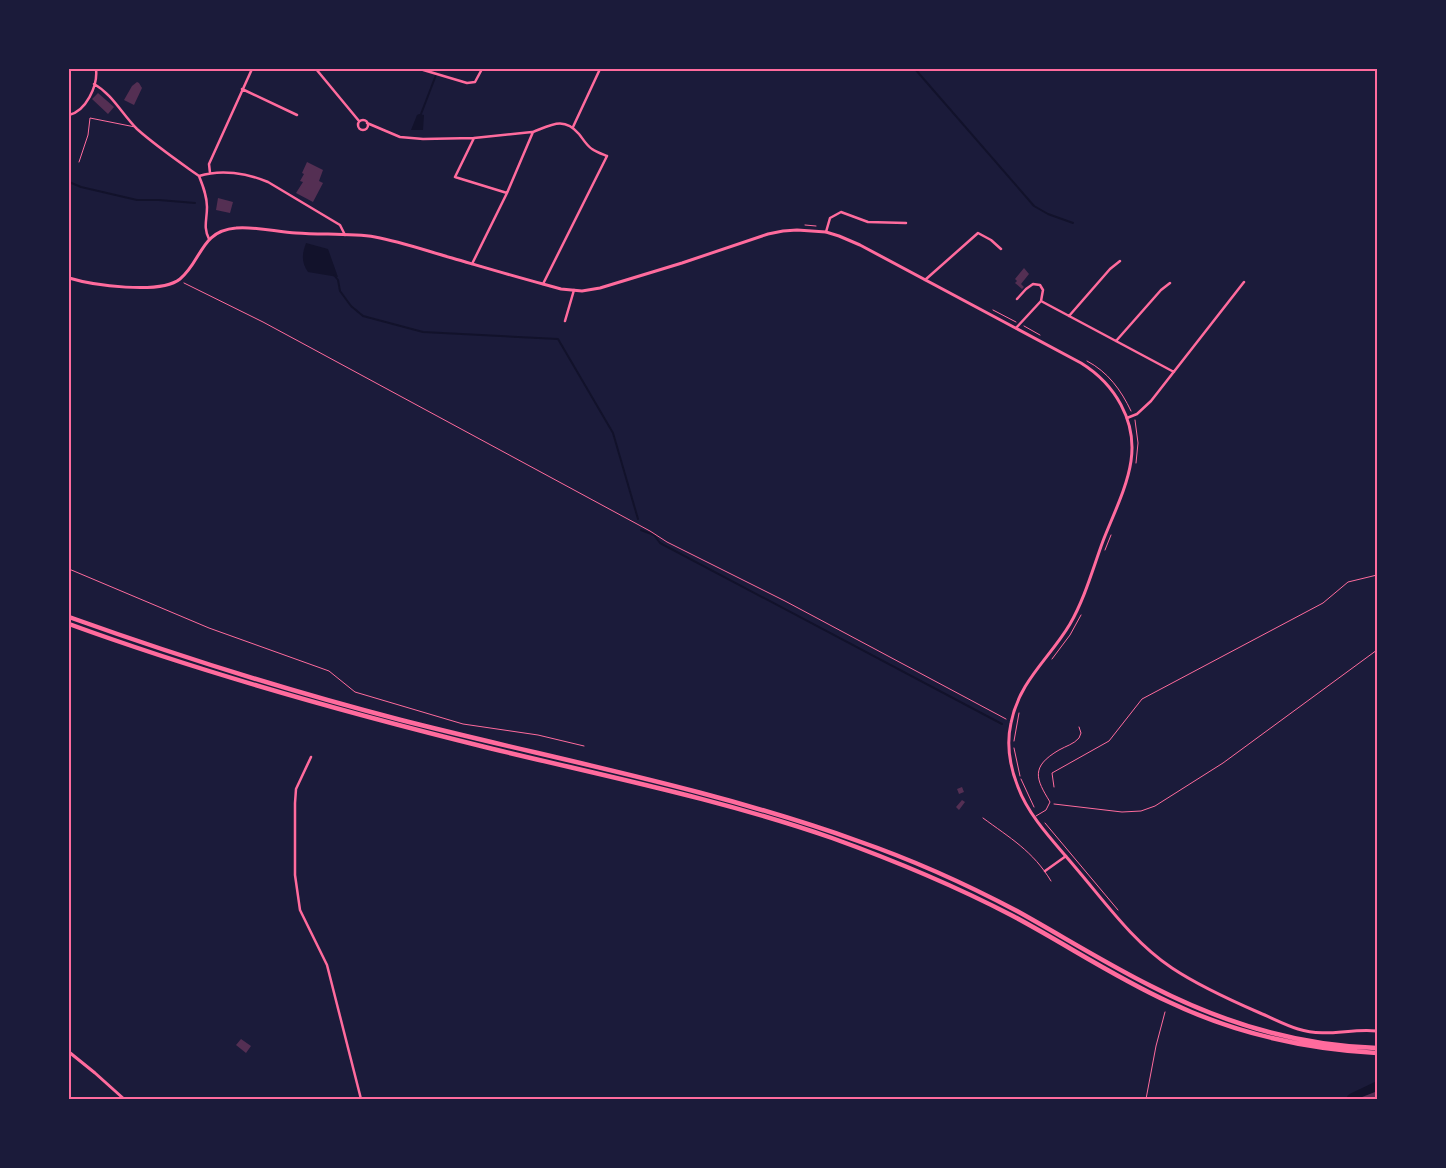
<svg xmlns="http://www.w3.org/2000/svg" width="1446" height="1168" viewBox="0 0 1446 1168" font-family="'Source Serif 4',serif">
<style>
.water{fill:#12122b}
.lines{fill:none;stroke-linecap:round;stroke-linejoin:round}
.stream{stroke:#12122b;stroke-width:2}
.river{stroke:#12122b;stroke-width:11}
.building{fill:#542f53}
.path{stroke:#ff6b9d;stroke-width:1}
.service{stroke:#ff6b9d;stroke-width:1}
.minor{stroke:#ff6b9d;stroke-width:2.5}
.tertiary{stroke:#ff6b9d;stroke-width:3}
.trunk{stroke:#ff6b9d;stroke-width:4.5}
.neatline{fill:none;stroke:#ff6b9d;stroke-width:2}
</style>
<rect width="100%" height="100%" fill="#1b1b3a"/>
<path class="water" d="M419,114L424,115L423,130H411L417,115Z
M306,243L328,249L338,277L308,272C301,262 302,254 306,243Z"/>
<g class="lines">
<path class="stream" d="M915,69L1034,206L1048,214L1073,223
M421,114L436,75
M69,182L81,187L137,200H159L195,203
M334,275L338,280L340,291L351,306L363,316L423,332L558,339L613,433L638,519
M641,530L654,535L660,543L1002,724"/>
<path class="river" d="M1352,1099L1377,1087"/>
</g>
<path class="building" d="M137,82L139,83L142,88L134,105L124,100L132,86Z
M98,93L114,107L108,114L92,99Z
M307,162L323,170L319,181L323,183L313,202L296,193L303,182L300,181L304,174L302,173Z
M218,198L233,202L230,213L216,210Z
M1024,268L1029,274L1021,284L1024,287L1022,289L1015,283L1017,281L1015,279Z
M962,787L964,792L959,794L957,789Z
M962,800L965,802L959,810L956,807Z
M241,1039L251,1046L246,1053L236,1045Z
M1375,1092L1377,1099H1357Z"/>
<g class="lines">
<path class="path" d="M805,225L816,226
M184,283L263,322L650,531L667,542L785,601L1006,719
M993,310L1016,322
M1024,326L1040,335
M1087,361C1108,372 1121,390 1131,411
M1135,420L1138,443L1136,463
M1105,550L1111,535
M69,569L209,628L329,671L355,692L463,724L538,735L584,746
M1052,659L1070,635L1081,615
M1014,741L1019,713
M1014,748L1020,776
M1021,779L1034,807
M1054,787L1052,773L1109,741L1142,699L1323,603L1348,582L1377,575
M1054,804L1122,812L1141,811L1155,806L1223,763L1377,650
M1045,823L1118,910
M1146,1099L1156,1046L1165,1012"/>
<path class="service" d="M79,162L88,135L90,118L135,127
M1036,816L1046,810L1050,802C1036,779 1030,767 1059,750C1066,746 1074,744 1079,738L1081,733L1079,727
M983,818C1010,838 1033,851 1051,881"/>
<path class="minor" d="M316,69L359,121
M420,69L467,83L475,82L482,69
M498,69H512
M94,84C112,94 122,114 137,129C156,146 178,161 199,176
M242,89L297,115
M69,115C86,111 98,86 96,69
M358 125a5 5 0 1 1 10 0a5 5 0 1 1-10 0Z
M367,123L400,137L423,139L474,138L455,177L507,193L533,132C551,125 564,116 579,134C583,139 587,146 592,149C596,152 602,154 607,156L543,284
M573,127L600,69
M474,138L532,132
M210,173L209,164L252,69
M199,176C221,169 247,173 268,182L340,225L345,235
M199,176C203,186 207,196 207,207C207,220 203,227 209,239
M826,232L830,218L841,212L868,222L906,223
M472,264L507,193
M925,280L978,233L991,240L1001,249
M1041,301L1174,372
M1069,316L1110,269L1120,261
M565,321L574,290
M1016,328L1041,301L1043,290L1040,285L1033,284L1026,289L1017,299
M1116,341L1161,290L1170,283
M1127,418L1137,414L1151,401L1244,282
M311,757L296,789L295,803V875L300,910L327,965L361,1099
M1045,871L1066,856"/>
<path class="tertiary" d="M69,278C92,285 160,295 180,279C202,261 200,231 236,228C253,226 278,232 296,233C322,235 350,233 375,237C402,242 427,251 452,258C483,267 513,276 543,284L561,289L582,291L600,288L682,263L768,234L783,231L797,230L826,232L839,236L860,245L1081,363C1115,384 1137,421 1131,461C1127,488 1113,515 1103,541C1093,568 1085,598 1070,624C1050,658 1019,681 1011,723C1006,745 1010,767 1018,787C1029,817 1055,843 1075,867C1105,902 1133,942 1172,968C1199,986 1230,1000 1260,1013C1272,1018 1285,1025 1298,1029C1326,1038 1350,1028 1377,1031
M69,1052L95,1073L124,1099"/>
<path class="trunk" d="M69,617C178,656 289,691 401,720C554,759 710,788 858,841C913,860 966,884 1017,911C1062,936 1105,963 1151,986C1221,1022 1298,1046 1377,1048
M69,624C206,674 347,713 489,748C604,776 720,799 832,838C893,860 953,885 1011,915C1064,943 1114,977 1169,1002C1234,1033 1306,1049 1377,1053"/>
</g>
<rect width="1446" height="1168" fill="none" stroke="#1b1b3a" stroke-width="140"/>
<rect x="70" y="70" width="1306" height="1028" class="neatline"/>
</svg>
